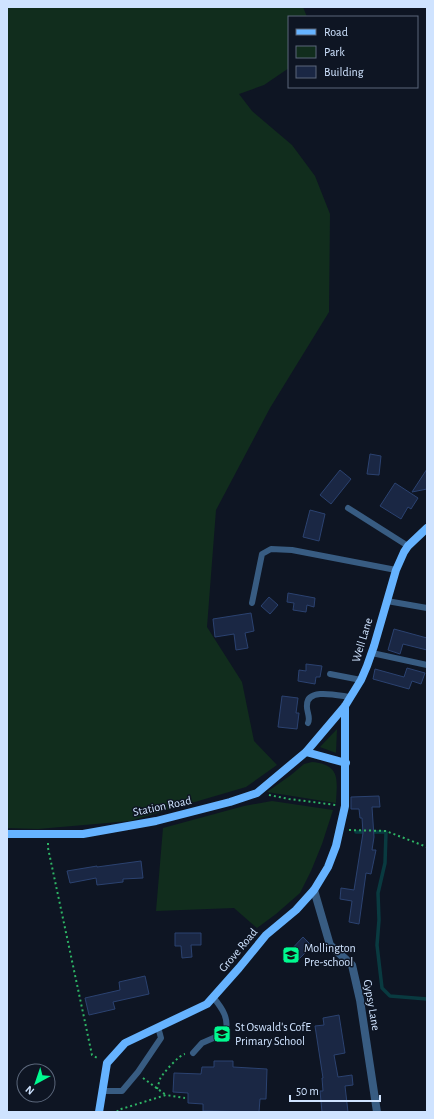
<svg xmlns="http://www.w3.org/2000/svg" width="434" height="1119" viewBox="0 0 434 1119" font-family="'Alegreya Sans',sans-serif">
<style>
.green{fill:#112d1d}
.lines{fill:none;stroke-linecap:round;stroke-linejoin:round}
.stream{stroke:#093a40;stroke-width:3.5}
.building{fill:#1a2744;stroke:#2b4270}
.path{stroke:#2eb465;stroke-width:2;stroke-dasharray:2 3;stroke-linecap:butt}
.lane{stroke:#385c82;stroke-width:6}
.street{stroke:#385c82;stroke-width:8}
.secondary{stroke:#66b3ff;stroke-width:8}
.labels{text-anchor:middle;stroke-width:3;stroke-linejoin:round;paint-order:stroke}
.street-label{font-size:12px;fill:#cfe3ff;stroke:#0e1523}
.poi-label{font-size:12px;fill:#cfe3ff;stroke:#0e1523;text-anchor:start}
</style>
<rect width="100%" height="100%" fill="#0e1523"/>
<path class="green" d="M7,7H303L307,17H289V68L264,85L239,94L252,111L292,145L315,176L330,214L329,312L270,408L216,510L207,627L242,682L254,741L277,765L246,787L130,821L38,829L7,828Z
M337,729L336,753L320,747Z
M312,762C341,765 337,779 336,803L267,792L291,775L304,764Z
M272,801L333,810L322,844L311,871L300,893L276,914L257,928L234,908L156,911L163,828L244,806Z"/>
<g class="lines">
<path class="stream" d="M356,832H386L385,863L378,893L379,920L377,945L382,988L390,996L427,999"/>
</g>
<path class="building" d="M370,454L381,456L379,475L367,474Z
M427,469V489L412,492Z
M340,470L351,479L331,504L320,495Z
M395,483L418,498L411,509L408,507L401,519L380,506Z
M310,510L325,514L319,541L303,537Z
M288,593L315,598L314,607L307,605L306,612L293,610L294,603L287,602Z
M269,597L278,605L270,614L261,606Z
M251,613L254,631L245,633L248,648L236,650L234,634L215,637L213,619Z
M394,629L427,638V650L403,644L400,654L388,650Z
M306,664L322,666L320,677H316L315,684L298,681L299,670L306,671Z
M407,668L425,673L421,684L412,681L409,689L373,679L375,669L404,677Z
M282,696L298,698L296,713H299L297,729L278,727Z
M379,796L380,807H372L374,837L372,850H376L371,874L366,873L359,924L349,922L352,901L340,899L341,888L354,890L363,833L362,818H360L359,809H351V797Z
M141,861L143,878L123,879V882L97,885L96,878L70,883L67,871L97,866V867Z
M175,933H201V945H191L192,957L182,958L181,946H175Z
M303,937L312,946L297,961L288,953Z
M145,976L149,994L113,1002L115,1009L89,1015L85,998L120,990L119,982Z
M339,1015L345,1053L334,1055L338,1077L352,1075L353,1085L345,1086L348,1112H322L320,1091H323L322,1078H323L315,1026L324,1025L323,1018Z
M214,1061H233V1067L267,1069L266,1099H260L259,1112L203,1111V1104L188,1103V1093L173,1092L174,1073L201,1074L202,1067H214Z"/>
<g class="lines">
<path class="path" d="M269,795L289,799L336,805
M349,830L386,831L427,847
M48,843V848L92,1055L99,1059
M143,1078L166,1095
M157,1089C158,1086 159,1082 160,1079C163,1073 179,1055 185,1054
M117,1112L118,1110L166,1095L185,1098"/>
<path class="lane" d="M348,508L408,546
M387,601L427,608
M252,603L262,554L271,549L292,550L396,570
M372,653L427,665
M330,674L361,680
M308,723C311,717 306,711 307,705C307,687 340,696 351,697
M193,1053L202,1043L225,1033C230,1019 222,1008 213,997
M102,1091H122L138,1072L161,1038L158,1027"/>
<path class="street" d="M314,890L330,945L352,965L360,1000L377,1112"/>
<path class="secondary" d="M306,752L346,763
M7,834H83L156,821L230,802L257,793L306,752L345,706L361,680L367,666L374,646L396,570L404,552L408,546L427,528
M99,1112L107,1063L125,1043L207,1004L239,968L266,935L296,910L314,890L328,867L336,846L345,806V706"/>
</g>
<defs>
<g id="school-square" transform="scale(0.9)"><rect x="-9" y="-9" width="18" height="18" rx="4" fill="#00fa90" stroke="#0e1523"/><path d="M0-5L7-2L0 1L-7-2ZM-4 1L0 2.5L4 1V4Q0 6-4 4Z" fill="#111"/></g>
</defs>
<g fill-rule="evenodd">
<use href="#school-square" x="291" y="955"/>
<use href="#school-square" x="222" y="1034"/>
</g>
<g class="labels">
<g class="street-label">
<text transform="translate(362 640) rotate(-73)" y="4">Well Lane</text>
<text transform="translate(162 806) rotate(-12)" y="4">Station Road</text>
<text transform="translate(238 950) rotate(-50)" y="4">Grove Road</text>
<text transform="translate(372 1005) rotate(80)" y="4">Gypsy Lane</text>
</g>
<g class="poi-label">
<text x="304" y="952">Mollington<tspan x="304" dy="14">Pre-school</tspan></text>
<text x="235" y="1031">St Oswald's CofE<tspan x="235" dy="14">Primary School</tspan></text>
</g>
</g>
<rect width="434" height="1119" fill="none" stroke="#cfe3ff" stroke-width="16"/>
<rect x="288" y="16" width="130" height="72" fill="#0e1523" stroke="#5b677b"/>
<rect x="296" y="29" width="20" height="6" fill="#66b3ff" stroke="#5b677b"/>
<text x="324" y="36" font-size="12" fill="#cfe3ff">Road</text>
<rect x="296" y="46" width="20" height="12" fill="#112d1d" stroke="#5b677b"/>
<text x="324" y="56" font-size="12" fill="#cfe3ff">Park</text>
<rect x="296" y="66" width="20" height="12" fill="#1a2744" stroke="#5b677b"/>
<text x="324" y="76" font-size="12" fill="#cfe3ff">Building</text>
<g transform="translate(36 1083) rotate(220)"><circle r="19" fill="#0e1523" stroke="#5b677b"/>
<path d="M0-3L7 15L0 10L-7 15Z" fill="#00fa90"/>
<text y="-6" font-size="11" font-weight="bold" text-anchor="middle" fill="#cfe3ff">N</text>
</g>
<path d="M290 1095v6h90v-6" fill="none" stroke="#cfe3ff" stroke-width="2"/>
<text x="296" y="1095" font-size="12" fill="#cfe3ff" stroke="#0e1523" stroke-width="3" paint-order="stroke">50 m</text>
</svg>
